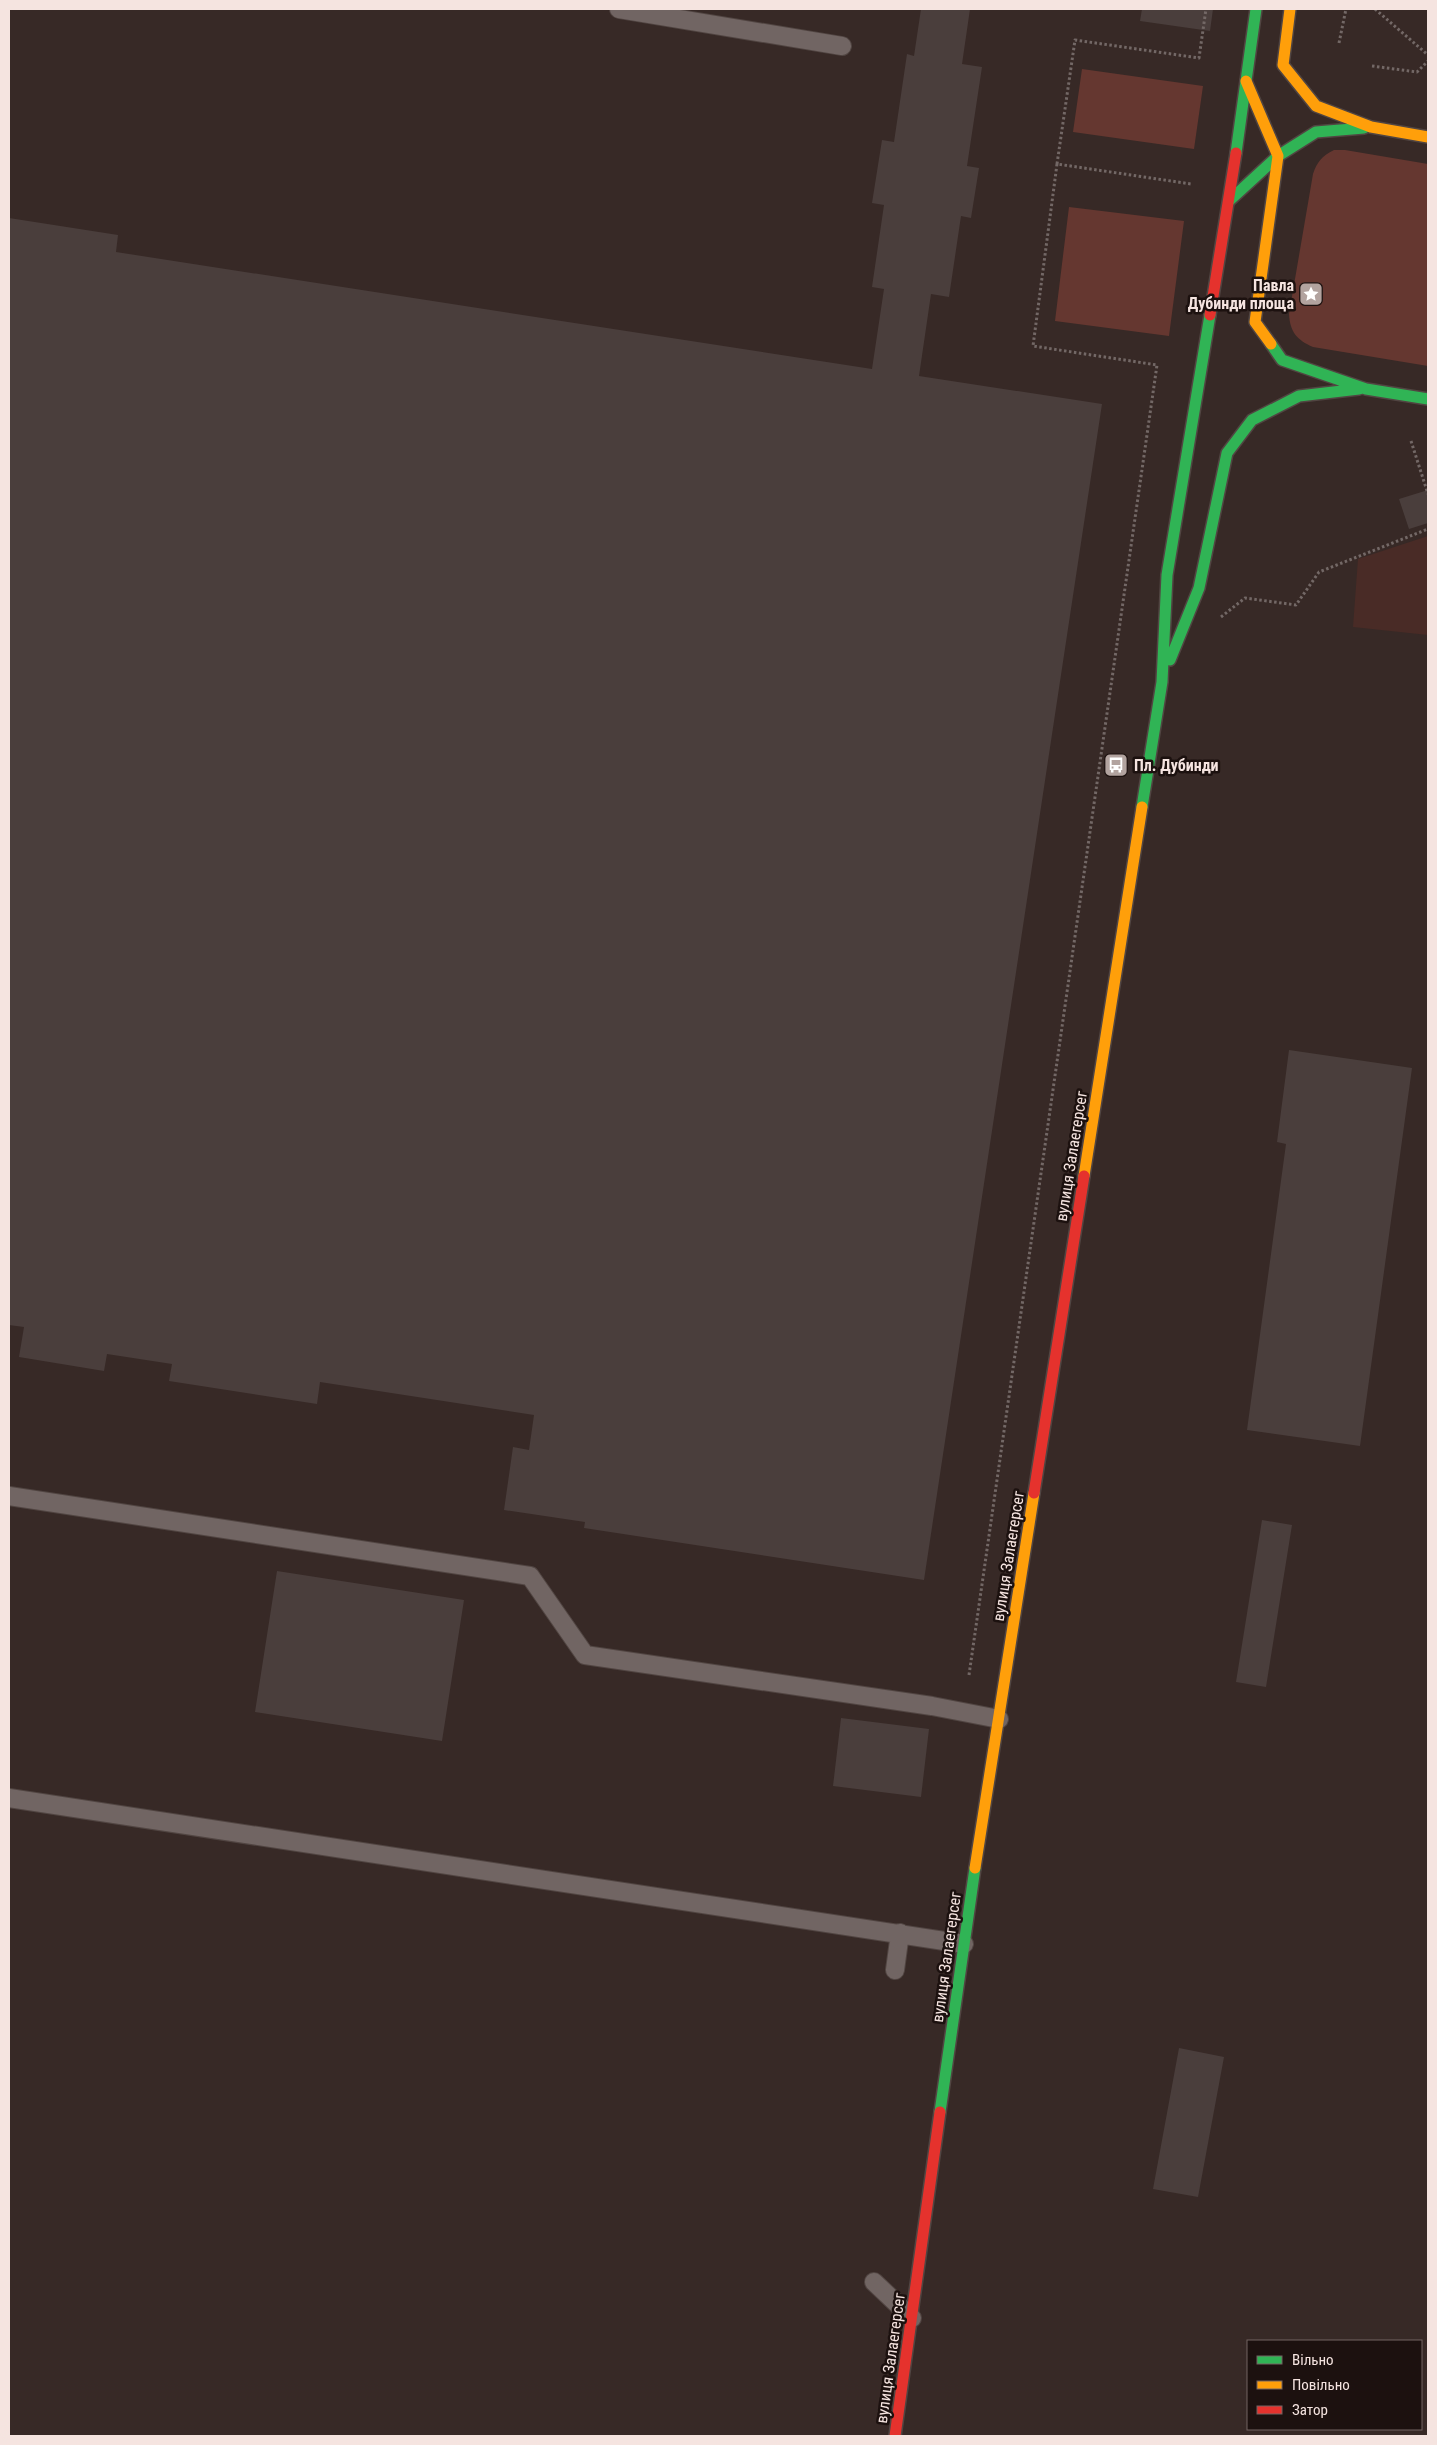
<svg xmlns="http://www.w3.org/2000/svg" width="1437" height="2445" viewBox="0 0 1437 2445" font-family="'Roboto Condensed',sans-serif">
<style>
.built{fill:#492b26}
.green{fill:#653730}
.building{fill:#4a3e3c}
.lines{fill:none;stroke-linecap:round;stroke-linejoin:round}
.lane-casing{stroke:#514542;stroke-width:20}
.fast-casing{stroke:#514542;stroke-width:14}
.slow-casing{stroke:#514542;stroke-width:14}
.jam-casing{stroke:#514542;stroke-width:14}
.path{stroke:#736866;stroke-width:3;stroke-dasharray:2.5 2.5;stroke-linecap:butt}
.lane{stroke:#716563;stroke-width:18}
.fast{stroke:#30b455;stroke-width:11}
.slow{stroke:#ff9f0a;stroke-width:11}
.jam{stroke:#e5322d;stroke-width:11}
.labels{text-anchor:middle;stroke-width:5;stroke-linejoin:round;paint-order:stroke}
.poi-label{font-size:16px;font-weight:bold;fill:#f5e4e0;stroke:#1c110f;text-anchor:end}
.street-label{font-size:16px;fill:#f5e4e0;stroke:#1c110f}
</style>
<rect width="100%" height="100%" fill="#372926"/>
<path class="built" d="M1428,536V635L1353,627L1358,559Z"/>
<path class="green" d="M1082,69L1203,86L1194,149L1073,132Z
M1334,150H1345L1428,164V366L1313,347C1297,340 1290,332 1289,314L1313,174C1317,162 1322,156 1334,150Z
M1069,207L1184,221L1169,336L1055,321Z"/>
<path class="building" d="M921,9H970L962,64L982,67L967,166L979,168L971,218L961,216L949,297L931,294L919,376L1102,404L924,1580L584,1528L585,1522L504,1510L513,1447L529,1450L534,1415L320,1382L317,1404L169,1381L172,1364L107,1354L104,1371L19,1357L24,1327L9,1325V218L118,235L116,252L872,369L884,289L872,287L884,205L872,203L882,140L894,142L907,54L914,56Z
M1142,9H1213L1210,31L1140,21Z
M1428,490V523L1409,529L1399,499Z
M1289,1050L1412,1068L1360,1446L1247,1430L1286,1144L1277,1142Z
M1262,1520L1292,1525L1266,1687L1236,1682Z
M277,1571L464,1600L442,1741L255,1712Z
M841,1718L929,1729L921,1797L833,1786Z
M1179,2048L1224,2057L1198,2197L1153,2189Z"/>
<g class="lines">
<g class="lane-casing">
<path id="lane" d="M619,9L842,46
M9,1496L530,1576L585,1655L932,1706L999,1719
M9,1798L964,1944
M895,1970L900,1933
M874,2282L912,2318"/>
</g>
<g class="fast-casing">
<path id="fast" d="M1236,153L1256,9
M1229,201L1278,156L1316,132L1364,128
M1271,344L1282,360L1366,389L1428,399
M1170,660L1199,588L1227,453L1252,420L1299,396L1359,389
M1142,807L1162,682L1167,575L1210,315
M940,2112L975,1868"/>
</g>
<g class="slow-casing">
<path id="slow" d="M1290,9L1283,65L1316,106L1371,127L1428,137
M1246,81L1278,156L1255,322L1271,344
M1084,1176L1142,807
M975,1868L1034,1493"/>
</g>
<g class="jam-casing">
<path id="jam" d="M1210,315L1236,153
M1034,1493L1084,1176
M895,2436L940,2112"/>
</g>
<path class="path" d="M1375,9L1428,55
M1339,43L1346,9
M1372,66L1417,72L1428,61
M1057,164L1075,40L1199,58L1206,9
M1411,441L1428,494
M1221,617L1245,598L1296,605L1319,572L1428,529
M969,1675L1157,365L1033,346L1057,164L1191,184"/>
<use href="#lane" class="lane"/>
<use href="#fast" class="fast"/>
<use href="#slow" class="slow"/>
<use href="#jam" class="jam"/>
</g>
<defs>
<g id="sight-square" transform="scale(1.25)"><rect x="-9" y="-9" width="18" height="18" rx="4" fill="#b2a39f" stroke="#1c110f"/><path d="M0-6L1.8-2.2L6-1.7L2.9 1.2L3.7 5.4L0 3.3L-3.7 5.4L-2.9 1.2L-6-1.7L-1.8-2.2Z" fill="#fff"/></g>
<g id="bus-square" transform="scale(1.25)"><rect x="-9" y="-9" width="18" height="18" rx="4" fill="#b2a39f" stroke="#1c110f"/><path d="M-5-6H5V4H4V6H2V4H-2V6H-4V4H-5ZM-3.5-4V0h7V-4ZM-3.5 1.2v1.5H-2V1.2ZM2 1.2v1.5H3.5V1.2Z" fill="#fff"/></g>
</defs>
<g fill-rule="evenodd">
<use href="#sight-square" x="1311" y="294"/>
<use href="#bus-square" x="1116" y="765"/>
</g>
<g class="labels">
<g class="poi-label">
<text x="1294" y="291">Павла<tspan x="1294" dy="18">Дубинди площа</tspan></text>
<text x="1134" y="771" text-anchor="start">Пл. Дубинди</text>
</g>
<g class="street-label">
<text transform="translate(1071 1156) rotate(-81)" y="6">вулиця Залаегерсег</text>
<text transform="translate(1008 1556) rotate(-81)" y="6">вулиця Залаегерсег</text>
<text transform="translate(946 1957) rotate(-82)" y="6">вулиця Залаегерсег</text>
<text transform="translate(890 2358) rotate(-82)" y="6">вулиця Залаегерсег</text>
</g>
</g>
<rect width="1437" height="2445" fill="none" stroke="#f5e4e0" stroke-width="20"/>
<rect x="1247" y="2340" width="175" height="90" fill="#1c110f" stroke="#736563"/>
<rect x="1257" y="2356" width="25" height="8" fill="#30b455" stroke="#736563"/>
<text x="1292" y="2365" font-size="15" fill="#f5e4e0">Вільно</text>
<rect x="1257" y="2381" width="25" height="8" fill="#ff9f0a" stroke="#736563"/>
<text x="1292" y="2390" font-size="15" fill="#f5e4e0">Повільно</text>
<rect x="1257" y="2406" width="25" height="8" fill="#e5322d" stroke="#736563"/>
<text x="1292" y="2415" font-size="15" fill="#f5e4e0">Затор</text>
</svg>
